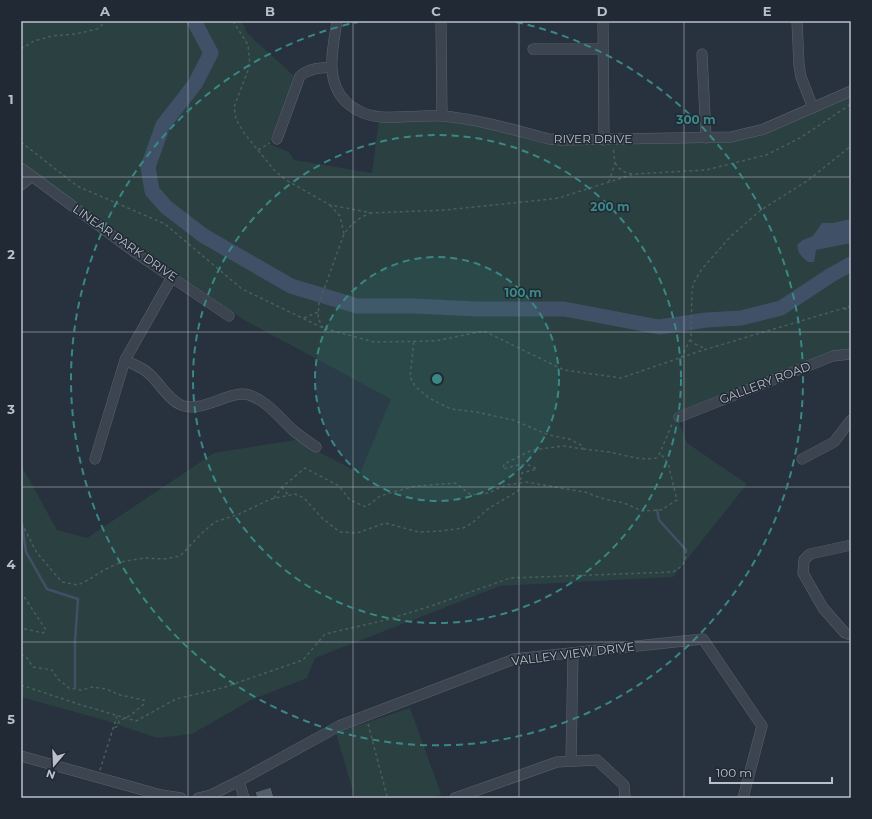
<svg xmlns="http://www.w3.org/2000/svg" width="872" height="819" viewBox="0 0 872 819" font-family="Montserrat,sans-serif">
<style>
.green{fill:#2b4041}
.water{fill:#405167}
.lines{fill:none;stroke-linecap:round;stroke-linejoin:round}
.stream{stroke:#405167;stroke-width:2.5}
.river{stroke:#405167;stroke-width:15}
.building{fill:#525d6a;stroke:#232b36}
.minor-casing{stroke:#5a626d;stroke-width:11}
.path{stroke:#4a5d5f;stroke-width:1.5;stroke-dasharray:3 3;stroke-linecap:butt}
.minor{stroke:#3c444f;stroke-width:10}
.grid{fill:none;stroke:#b9c0ca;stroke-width:1;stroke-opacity:0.55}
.ring{fill:none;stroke:#3a8885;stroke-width:2;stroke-dasharray:7 5}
.labels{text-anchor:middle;stroke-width:3;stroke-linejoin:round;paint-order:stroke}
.street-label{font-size:12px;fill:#b9c0ca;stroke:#212934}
.centre{fill:#3a8885;stroke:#212934;stroke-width:2}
.ring-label{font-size:12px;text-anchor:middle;font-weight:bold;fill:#3a8885;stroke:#212934;stroke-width:3;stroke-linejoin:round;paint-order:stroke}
.neatline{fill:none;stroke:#b9c0ca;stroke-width:1.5}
.grid-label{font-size:13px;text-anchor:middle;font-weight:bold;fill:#b9c0ca}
</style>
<rect width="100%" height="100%" fill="#28323f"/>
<path class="green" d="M21,21H242L247,33L294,76L269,144L289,152L294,160L372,173L379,120L441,121L469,124L548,143L729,141L851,94V348L829,352L675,413L687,443L747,484L673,577L500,586L315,658L307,678L251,700L192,734L157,738L104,720L21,697V465L57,530L87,538L214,453L295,440L360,473L391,399L244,320L43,179L21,160Z
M410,708L441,794L432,798H355L336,733Z"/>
<path class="water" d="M851,219V243L816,250L814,262H808C802,257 796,252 798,244L803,240L813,236L822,223H833Z"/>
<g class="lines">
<path class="stream" d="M657,510L659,520L686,550
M22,524L26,552L47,589L78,599L75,641V687"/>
<path class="river" d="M194,21L211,53L195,84L163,125L148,167L152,191L166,207L204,236L291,286L357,306H414L476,309H564L659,327L706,320L741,318L781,308L831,275L851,264"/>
</g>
<path class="building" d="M271,787L274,798H257L255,792Z"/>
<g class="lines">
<g class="minor-casing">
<path id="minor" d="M337,21C333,48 324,80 346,102C356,111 367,116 381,117C401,118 422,115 442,116C478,119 514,130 549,139L562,140L731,137L764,129L851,91
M441,21L442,116
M603,21L604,140
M797,21L799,65L801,77L813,108
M533,49H603
M702,54L706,138
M277,139L300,76C309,68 321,68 332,67
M21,168L136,253L229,316
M21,185L32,176
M125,360C132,364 141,367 147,372C159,381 167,399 181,405C202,414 230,389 249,395C268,401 280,419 294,431C301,437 309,442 316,447
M679,417L833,356L851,354
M95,459L125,360L172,277
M802,459L834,442L851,420
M851,545L810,554L804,560L803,573L823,608L845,633L851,635
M21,756L161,795L181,798
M571,761L573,653
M239,781L244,798
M198,798L211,795L239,781L339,726L514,659L703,639L762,726L743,798
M455,798L557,762L597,760L624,785L625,798"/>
</g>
<path class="path" d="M233,21L248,45L250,65L234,107L236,119L244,133L275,171L286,180L330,205L372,213L445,210L542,200L559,198L634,174L706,170L766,155L800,138L851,104
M21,49L34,41L52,36L76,34L97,29L107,21
M21,142L77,186L165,224L242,289L323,328L374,342L435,341L484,331L564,370L621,378L697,352L851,306
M258,150L270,143
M615,163C620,170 624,173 633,174
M609,182L615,163L613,147
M330,205L340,216L344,234
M844,309H851
M304,318L318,312
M323,328L318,318L319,303L344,234C351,224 359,218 370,213
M690,340L695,344L706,349
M681,358L690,340L691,335L692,290L694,282L702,269L730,237L761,210L807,181L851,146
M583,449C592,450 600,451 609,452C625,455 640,461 656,458L660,453L672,424
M282,487L288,495
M274,498L282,487L305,468L339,486L350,500L366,507L380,496L397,491L416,486L456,483L471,495L488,493L506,485L526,482L585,492L604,499L624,503L642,511L661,510L677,500L668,463L660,453
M21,524H22L37,553L62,582L78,585L88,580L104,570L121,562L144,558L164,559L180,556L202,533L215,522L239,514L271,499L295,494L304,498L323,519L340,532L357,533L385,523L419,532L441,531L463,528L472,523L488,509L518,491L522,473L537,469C525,461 515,466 503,469L504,464L532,450L564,446L582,449L583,446L569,439L549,435L513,420L476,412L451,409L429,398L415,386L410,377L414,341
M21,592L46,630L43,633L21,628
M21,654L27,658L33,667L52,670L58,679L69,688L81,690L93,687L106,689L120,695L144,700V704L131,715L119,721L118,726L112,729
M21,685L78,704L136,721L176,699L222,688L303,660L325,634L386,620L434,605L510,578L673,572C684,565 686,563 686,550
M368,724L387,796L390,798
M100,770L117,716"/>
<use href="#minor" class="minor"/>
</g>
<path class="grid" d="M188,21V798M353,21V798M519,21V798M684,21V798M21,177H851M21,332H851M21,487H851M21,642H851"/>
<circle cx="437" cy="379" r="122" fill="#3a8885" fill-opacity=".12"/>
<g class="ring">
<circle cx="437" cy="379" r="122"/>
<circle cx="437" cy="379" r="244"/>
<path d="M516 22A366 366 0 1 1 358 22"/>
</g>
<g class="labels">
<g class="street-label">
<text x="593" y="143">RIVER DRIVE</text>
<text transform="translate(125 243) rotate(35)" y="4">LINEAR PARK DRIVE</text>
<text transform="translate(765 383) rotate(-21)" y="4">GALLERY ROAD</text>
<text transform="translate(573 654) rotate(-7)" y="4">VALLEY VIEW DRIVE</text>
</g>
</g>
<circle cx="437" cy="379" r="6" class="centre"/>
<g class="ring-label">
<text x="696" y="124">300 m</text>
<text x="610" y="211">200 m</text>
<text x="523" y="297">100 m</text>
</g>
<rect width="872" height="819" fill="none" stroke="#212934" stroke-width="44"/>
<g transform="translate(54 765) rotate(199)" stroke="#212934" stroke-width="3" paint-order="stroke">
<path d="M0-3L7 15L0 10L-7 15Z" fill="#b9c0ca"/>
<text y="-6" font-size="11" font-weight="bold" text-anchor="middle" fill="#b9c0ca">N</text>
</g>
<path d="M710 777v6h122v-6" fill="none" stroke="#b9c0ca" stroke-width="2"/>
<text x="716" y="777" font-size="12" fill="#b9c0ca" stroke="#212934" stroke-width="3" paint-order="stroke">100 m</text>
<rect x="22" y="22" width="828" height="775" class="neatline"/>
<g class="grid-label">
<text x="105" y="16">A</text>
<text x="270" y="16">B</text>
<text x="436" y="16">C</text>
<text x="602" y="16">D</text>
<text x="767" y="16">E</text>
<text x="11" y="104">1</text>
<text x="11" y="259">2</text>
<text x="11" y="414">3</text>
<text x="11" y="569">4</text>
<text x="11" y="724">5</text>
</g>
</svg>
